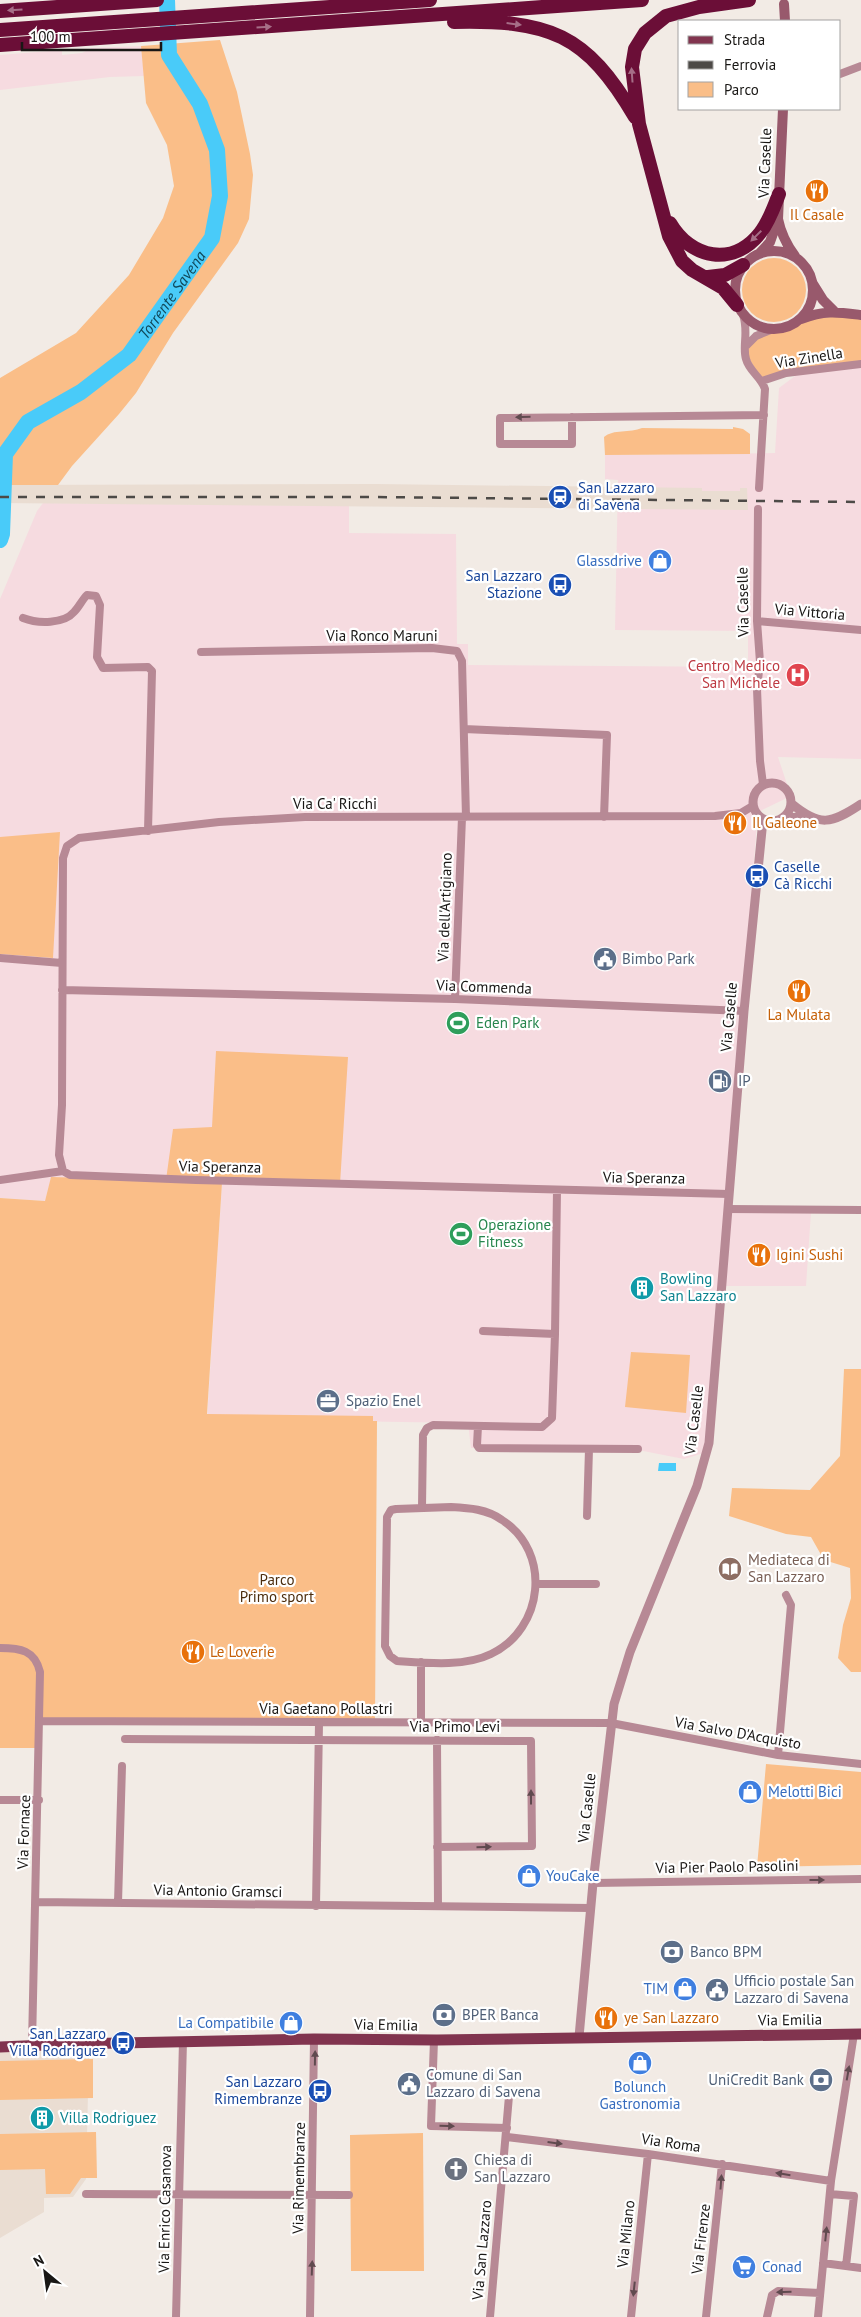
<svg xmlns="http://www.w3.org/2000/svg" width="861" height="2317" viewBox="0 0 861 2317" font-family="'PT Sans',sans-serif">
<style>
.industrial{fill:#f6dbe0}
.built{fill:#eaddd2}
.green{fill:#fabe88}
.water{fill:#49cbf9}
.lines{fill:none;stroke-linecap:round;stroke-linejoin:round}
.river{stroke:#49cbf9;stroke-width:16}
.minor{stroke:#b78995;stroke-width:8}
.tertiary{stroke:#b78995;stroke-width:9}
.secondary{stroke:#98596c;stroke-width:10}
.primary{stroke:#81344f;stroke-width:11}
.motorway{stroke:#6b0e37;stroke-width:14}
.rail{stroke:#4d4a47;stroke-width:2.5;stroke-dasharray:9 9;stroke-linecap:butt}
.oneway{fill:#a66e87}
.oneway2{fill:#604a4f}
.labels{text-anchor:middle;stroke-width:4.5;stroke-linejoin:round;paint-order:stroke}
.street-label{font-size:15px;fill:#191715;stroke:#fff}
.food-label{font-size:15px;fill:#c56008;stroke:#fff;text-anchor:start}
.transit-label{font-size:15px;fill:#164399;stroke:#fff;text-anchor:end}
.shop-label{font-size:15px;fill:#366cbe;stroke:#fff;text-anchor:end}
.health-label{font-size:15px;fill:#be3a42;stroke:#fff;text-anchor:end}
.service-label{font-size:15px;fill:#4e5e75;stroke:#fff;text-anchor:start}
.leisure-label{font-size:15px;fill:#27864d;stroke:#fff;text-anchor:start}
.culture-label{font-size:15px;fill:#0d838f;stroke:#fff;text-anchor:start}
.education-label{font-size:15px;fill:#785e54;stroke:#fff;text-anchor:start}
.park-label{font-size:15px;fill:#4c2d0d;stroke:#fff}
.worship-label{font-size:15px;fill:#5b616d;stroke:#fff;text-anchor:start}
.water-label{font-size:16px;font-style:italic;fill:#10485a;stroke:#fff}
</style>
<rect width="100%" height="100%" fill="#f2ebe5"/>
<path class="industrial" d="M141,46L144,76L110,77L0,90V55L62,50V55L82,53L92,48Z
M861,360V759L778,757L791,796L758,812L725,1213L811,1212L806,1286H725L707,1452L684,1459L633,1449L471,1448L468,1423L207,1419L222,1183L212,1128L166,1180L51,1178L45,1201L0,1198V599L37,511L43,503L349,506V533L456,534L457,644H468V665L748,667V631L615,630L618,480L605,479V455L775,453L779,388L795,376L828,364Z"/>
<path class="built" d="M376,484L702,488V491H740V488H747L748,510L0,503V485Z
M89,2050L86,2179L73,2197L44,2198V2212L0,2238V2052Z"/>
<path class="green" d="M220,40L237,92L250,154L253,175L249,219L238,243L173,333L136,393L119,414L72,466L58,485H0V378L76,333L129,275L163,218L174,186L167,145L146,103L141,46Z
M742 290a32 32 0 1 1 64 0a32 32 0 1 1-64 0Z
M861,315V364L803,370L762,381L745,351L746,346L773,329L783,328L801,319Z
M733,427L743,429L750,434V454L605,455L604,437C613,429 630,433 642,428L733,429Z
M60,832L53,958L0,954V837Z
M216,1051L348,1057L340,1184L222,1183L207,1414L373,1416V1421H377L375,1724L35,1721V1748H0V1198L45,1201L51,1177L166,1180L173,1129L212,1127Z
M631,1352L690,1355L686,1413L625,1407Z
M844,1369H861V1672H851L838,1658L843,1625L851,1598L850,1568L824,1560L811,1537L786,1534L729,1516L732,1488L810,1490L840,1456Z
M766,1764L861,1772V1865L757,1867Z
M93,2059V2098L0,2100V2061Z
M96,2132L97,2178H81L70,2194H46L45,2169L0,2170V2134Z
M423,2133L424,2271H351L350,2135Z"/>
<path class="water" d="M659,1463H676V1471H658Z"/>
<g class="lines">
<path class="river" id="s1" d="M0,540L2,534L5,454L28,422L81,392L129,355L212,238L220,196L217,150L200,104L169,55L167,0"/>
<path class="minor" d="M840,74L861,66
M743,315C749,332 742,346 746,359C749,371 761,377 765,389L759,488
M746,346L756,336L773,329
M762,381L786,373L861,364
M572,417V444H500V418L764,415
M758,509L757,621L760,662L757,689L760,761L763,784
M23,618C38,624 64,624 74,612C79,607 82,600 87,595L96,596L100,605L97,657L103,668L148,667L152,671L148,831
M757,621L861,630
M201,652L432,648L457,651L462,661L466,817
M464,729L607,735L604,817
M0,958L62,963
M62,990L455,999L744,1011
M455,999L462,817
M0,1180L63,1171
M729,1194L196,1180L70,1175L63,1171L59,1155L62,1105L63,858L67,846L79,838L219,822L305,817L715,816L741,813L751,807
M728,1209L861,1210
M483,1331L555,1334
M478,1426L477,1445L479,1448L638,1449
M422,1507L423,1435L427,1428L433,1425L542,1427L552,1418L555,1334L557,1190
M451,1507C469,1508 487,1509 502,1520C552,1552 544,1629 491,1654C465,1667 426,1663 397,1661L390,1656L385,1646L387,1517L391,1510L396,1509Z
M587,1516L589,1449
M537,1584H596
M0,1648C20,1648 35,1650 40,1672L32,2045
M421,1662V1723
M39,1721L611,1723L778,1755L861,1764
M125,1739L531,1741L532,1846L437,1847
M437,1740L438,1906
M778,1755L791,1605L786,1595
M0,1800H39
M593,1883L861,1879
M36,1902L591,1908
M118,1903L122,1766
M316,1906L319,1723
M434,2040L431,2126L507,2128
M507,2137L648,2154L831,2181
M86,2194L349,2195
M830,2194L854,2196L846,2266
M823,2263L861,2268
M176,2317L183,2041
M310,2317L314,2039
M490,2317L509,2096
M631,2317L648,2154
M706,2317L722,2164
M767,2317L772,2295L778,2291L820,2293
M818,2317L831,2181L854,2034"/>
<path class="tertiary" d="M753 802a19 19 0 1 1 38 0a19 19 0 1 1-38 0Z
M792,804C820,827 831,824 861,804
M781,819L807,816
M579,2037L593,1883L614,1704L630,1652L697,1486L709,1443L744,1011L763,820"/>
<path class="secondary" d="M784,4L785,21
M783,109L778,219C781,234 786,244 795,256
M735 290a39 39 0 1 1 78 0a39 39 0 1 1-78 0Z
M759,254L770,242L777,222
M813,284L823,300L834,311
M801,319C825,310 837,312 861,315"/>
<path class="primary" d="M0,2047L70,2044L314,2039L437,2040L861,2034"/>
<path class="motorway" d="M0,11L157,0
M454,22C549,20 586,33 635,117
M0,30L430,0
M0,45L642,0
M670,223C691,259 733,267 760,233C769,222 774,207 779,194
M708,277L725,275L743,265
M737,305L723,288L692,270L682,261L669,236L639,124L632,67L635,49L645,33L666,16L699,7L749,0"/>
<path class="rail" d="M0,497H374L861,502"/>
</g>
<defs><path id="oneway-solid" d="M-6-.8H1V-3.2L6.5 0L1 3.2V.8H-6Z" transform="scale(1.25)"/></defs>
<g class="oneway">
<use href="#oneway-solid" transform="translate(15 10) rotate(176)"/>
<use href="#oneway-solid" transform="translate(514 24) rotate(7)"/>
<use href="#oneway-solid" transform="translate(264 27) rotate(-4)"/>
<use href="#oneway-solid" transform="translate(632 75) rotate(-94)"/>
<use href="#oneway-solid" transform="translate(756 236) rotate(135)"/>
</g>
<g class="oneway2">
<use href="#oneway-solid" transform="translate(523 417) rotate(179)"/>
<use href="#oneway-solid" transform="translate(531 1797) rotate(-90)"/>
<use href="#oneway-solid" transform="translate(484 1847) rotate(-1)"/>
<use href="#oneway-solid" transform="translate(817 1880)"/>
<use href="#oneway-solid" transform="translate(315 2058) rotate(-89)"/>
<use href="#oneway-solid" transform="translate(848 2073) rotate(-80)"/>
<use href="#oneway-solid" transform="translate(447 2126) rotate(2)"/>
<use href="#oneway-solid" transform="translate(555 2143) rotate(7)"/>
<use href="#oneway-solid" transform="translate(783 2174) rotate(-171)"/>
<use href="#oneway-solid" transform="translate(721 2182) rotate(-86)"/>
<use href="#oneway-solid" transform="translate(826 2234) rotate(-84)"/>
<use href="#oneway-solid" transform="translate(312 2268) rotate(-88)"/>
<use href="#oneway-solid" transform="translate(634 2289) rotate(96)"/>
<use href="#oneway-solid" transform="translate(784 2292) rotate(179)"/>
</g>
<defs>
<g id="restaurant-disc" transform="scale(1.25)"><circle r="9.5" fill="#e8710a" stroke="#fff"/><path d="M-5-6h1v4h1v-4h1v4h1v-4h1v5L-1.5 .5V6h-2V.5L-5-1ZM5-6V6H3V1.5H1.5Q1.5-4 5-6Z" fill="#fff"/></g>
<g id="station-disc" transform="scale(1.25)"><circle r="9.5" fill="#1a4fb4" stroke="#fff"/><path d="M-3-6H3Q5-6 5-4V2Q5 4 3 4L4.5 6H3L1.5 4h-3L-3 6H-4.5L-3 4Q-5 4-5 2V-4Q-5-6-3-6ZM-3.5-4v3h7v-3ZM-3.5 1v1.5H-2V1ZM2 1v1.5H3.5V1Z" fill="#fff"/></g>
<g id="shop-disc" transform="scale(1.25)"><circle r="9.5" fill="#3f7fe0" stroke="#fff"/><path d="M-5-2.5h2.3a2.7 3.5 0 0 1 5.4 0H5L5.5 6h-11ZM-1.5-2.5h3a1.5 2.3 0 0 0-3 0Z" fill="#fff"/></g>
<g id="bus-disc" transform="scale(1.25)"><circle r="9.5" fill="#1a4fb4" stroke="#fff"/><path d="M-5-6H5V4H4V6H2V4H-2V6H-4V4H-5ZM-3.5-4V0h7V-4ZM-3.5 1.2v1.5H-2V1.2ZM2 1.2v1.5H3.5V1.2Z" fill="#fff"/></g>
<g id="hospital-disc" transform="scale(1.25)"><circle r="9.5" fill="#e0444e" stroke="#fff"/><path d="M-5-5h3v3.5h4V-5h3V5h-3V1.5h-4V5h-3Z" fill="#fff"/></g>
<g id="civic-disc" transform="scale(1.25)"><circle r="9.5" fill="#5c6f8a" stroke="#fff"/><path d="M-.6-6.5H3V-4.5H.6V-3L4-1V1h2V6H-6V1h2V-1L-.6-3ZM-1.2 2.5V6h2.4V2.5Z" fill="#fff"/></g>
<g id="stadium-disc" transform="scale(1.25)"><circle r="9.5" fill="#2e9e5b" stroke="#fff"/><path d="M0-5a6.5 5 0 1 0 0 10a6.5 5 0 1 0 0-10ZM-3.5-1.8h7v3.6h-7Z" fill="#fff"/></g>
<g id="fuel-disc" transform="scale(1.25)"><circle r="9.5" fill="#5c6f8a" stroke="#fff"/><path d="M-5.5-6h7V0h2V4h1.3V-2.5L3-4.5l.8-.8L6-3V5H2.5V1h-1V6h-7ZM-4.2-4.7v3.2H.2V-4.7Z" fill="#fff"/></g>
<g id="building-disc" transform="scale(1.25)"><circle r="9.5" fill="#0f9aa8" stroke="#fff"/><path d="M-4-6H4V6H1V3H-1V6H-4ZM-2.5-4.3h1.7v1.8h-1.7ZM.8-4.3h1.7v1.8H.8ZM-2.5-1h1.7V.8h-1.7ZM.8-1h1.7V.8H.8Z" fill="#fff"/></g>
<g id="office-disc" transform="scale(1.25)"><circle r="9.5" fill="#5c6f8a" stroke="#fff"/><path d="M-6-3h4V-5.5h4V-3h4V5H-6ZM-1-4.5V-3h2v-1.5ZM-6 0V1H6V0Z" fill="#fff"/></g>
<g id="library-disc" transform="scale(1.25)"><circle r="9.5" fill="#8d6e63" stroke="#fff"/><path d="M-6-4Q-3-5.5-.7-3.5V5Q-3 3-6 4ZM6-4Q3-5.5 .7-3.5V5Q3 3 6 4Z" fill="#fff"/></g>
<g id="bank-disc" transform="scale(1.25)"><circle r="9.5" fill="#5c6f8a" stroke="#fff"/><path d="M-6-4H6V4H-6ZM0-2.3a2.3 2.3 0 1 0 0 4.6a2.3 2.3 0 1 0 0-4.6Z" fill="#fff"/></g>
<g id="church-disc" transform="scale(1.25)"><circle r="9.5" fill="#6b7280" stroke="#fff"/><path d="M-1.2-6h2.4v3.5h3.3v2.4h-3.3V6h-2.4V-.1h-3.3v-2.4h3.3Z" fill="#fff"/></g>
<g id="supermarket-disc" transform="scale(1.25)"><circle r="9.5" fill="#3f7fe0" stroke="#fff"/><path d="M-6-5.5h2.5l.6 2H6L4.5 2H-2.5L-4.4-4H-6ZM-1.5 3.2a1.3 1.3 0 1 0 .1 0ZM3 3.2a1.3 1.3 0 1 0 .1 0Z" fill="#fff"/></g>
</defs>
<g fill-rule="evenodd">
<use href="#restaurant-disc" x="817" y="191"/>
<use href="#station-disc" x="560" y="497"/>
<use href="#shop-disc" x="660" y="561"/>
<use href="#bus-disc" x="560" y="585"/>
<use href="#hospital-disc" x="798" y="675"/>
<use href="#restaurant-disc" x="735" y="823"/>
<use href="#bus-disc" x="757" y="876"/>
<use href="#civic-disc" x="605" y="959"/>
<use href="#restaurant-disc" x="799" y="991"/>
<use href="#stadium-disc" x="458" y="1023"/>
<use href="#fuel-disc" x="720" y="1081"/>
<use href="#stadium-disc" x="461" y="1234"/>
<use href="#restaurant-disc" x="759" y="1255"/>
<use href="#building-disc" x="642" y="1288"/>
<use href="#office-disc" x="328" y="1401"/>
<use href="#library-disc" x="730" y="1569"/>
<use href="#restaurant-disc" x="193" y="1652"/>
<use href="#shop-disc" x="750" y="1792"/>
<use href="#shop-disc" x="529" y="1876"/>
<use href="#bank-disc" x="672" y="1952"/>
<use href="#shop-disc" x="685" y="1989"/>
<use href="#civic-disc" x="717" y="1990"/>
<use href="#bank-disc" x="444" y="2015"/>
<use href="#restaurant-disc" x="606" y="2018"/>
<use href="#shop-disc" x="291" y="2023"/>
<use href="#bus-disc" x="123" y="2043"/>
<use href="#shop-disc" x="640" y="2063"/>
<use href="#bank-disc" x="821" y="2080"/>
<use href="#civic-disc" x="409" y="2084"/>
<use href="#bus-disc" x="320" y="2091"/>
<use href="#building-disc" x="42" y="2118"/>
<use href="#church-disc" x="456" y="2169"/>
<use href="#supermarket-disc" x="744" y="2267"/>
</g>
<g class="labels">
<g class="street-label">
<text transform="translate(765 163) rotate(-88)" y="5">Via Caselle</text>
<text transform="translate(809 358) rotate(-9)" y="5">Via Zinella</text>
<text transform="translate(743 602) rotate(-91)" y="5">Via Caselle</text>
<text transform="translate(810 612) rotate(5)" y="5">Via Vittoria</text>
<text x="382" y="641">Via Ronco Maruni</text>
<text x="335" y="809">Via Ca' Ricchi</text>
<text transform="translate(445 907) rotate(-88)" y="5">Via dell'Artigiano</text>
<text transform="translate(484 987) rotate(2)" y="5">Via Commenda</text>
<text transform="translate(729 1017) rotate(-85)" y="5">Via Caselle</text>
<text transform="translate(220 1167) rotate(1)" y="5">Via Speranza</text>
<text transform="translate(644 1178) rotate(1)" y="5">Via Speranza</text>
<text transform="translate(694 1420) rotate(-83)" y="5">Via Caselle</text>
<text x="326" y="1714">Via Gaetano Pollastri</text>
<text x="455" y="1732">Via Primo Levi</text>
<text transform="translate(738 1733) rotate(10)" y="5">Via Salvo D'Acquisto</text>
<text transform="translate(587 1808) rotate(-84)" y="5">Via Caselle</text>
<text transform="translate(24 1832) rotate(-88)" y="5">Via Fornace</text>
<text transform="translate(727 1867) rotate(-1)" y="5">Via Pier Paolo Pasolini</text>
<text transform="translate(218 1891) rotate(1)" y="5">Via Antonio Gramsci</text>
<text transform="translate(790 2020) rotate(-1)" y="5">Via Emilia</text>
<text transform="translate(386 2025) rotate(1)" y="5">Via Emilia</text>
<text transform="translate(671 2143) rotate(8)" y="5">Via Roma</text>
<text transform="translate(299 2178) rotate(-89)" y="5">Via Rimembranze</text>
<text transform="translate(165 2209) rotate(-89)" y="5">Via Enrico Casanova</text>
<text transform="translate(626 2234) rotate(-84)" y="5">Via Milano</text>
<text transform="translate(701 2239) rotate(-83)" y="5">Via Firenze</text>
<text transform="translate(482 2250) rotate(-85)" y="5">Via San Lazzaro</text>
</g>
<g class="food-label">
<text x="817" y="220" text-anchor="middle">Il Casale</text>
<text x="752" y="828">Il Galeone</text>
<text x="799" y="1020" text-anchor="middle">La Mulata</text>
<text x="776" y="1260">Igini Sushi</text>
<text x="210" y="1657">Le Loverie</text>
<text x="624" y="2023">ye San Lazzaro</text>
</g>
<g class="transit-label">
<text x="578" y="493" text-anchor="start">San Lazzaro<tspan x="578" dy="17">di Savena</tspan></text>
<text x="542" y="581">San Lazzaro<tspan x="542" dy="17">Stazione</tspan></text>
<text x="774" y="872" text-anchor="start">Caselle<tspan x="774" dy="17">Cà Ricchi</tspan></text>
<text x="106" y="2039">San Lazzaro<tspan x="106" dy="17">Villa Rodriguez</tspan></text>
<text x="302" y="2087">San Lazzaro<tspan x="302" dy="17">Rimembranze</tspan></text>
</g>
<g class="shop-label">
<text x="642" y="566">Glassdrive</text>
<text x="768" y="1797" text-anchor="start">Melotti Bici</text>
<text x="546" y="1881" text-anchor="start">YouCake</text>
<text x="668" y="1994">TIM</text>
<text x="274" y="2028">La Compatibile</text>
<text x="640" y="2092" text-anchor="middle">Bolunch<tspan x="640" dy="17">Gastronomia</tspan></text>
<text x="762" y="2272" text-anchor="start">Conad</text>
</g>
<g class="health-label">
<text x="780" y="671">Centro Medico<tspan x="780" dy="17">San Michele</tspan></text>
</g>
<g class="service-label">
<text x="622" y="964">Bimbo Park</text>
<text x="738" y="1086">IP</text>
<text x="346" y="1406">Spazio Enel</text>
<text x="690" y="1957">Banco BPM</text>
<text x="734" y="1986">Ufficio postale San<tspan x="734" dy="17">Lazzaro di Savena</tspan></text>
<text x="462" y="2020">BPER Banca</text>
<text x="426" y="2080">Comune di San<tspan x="426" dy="17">Lazzaro di Savena</tspan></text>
<text x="804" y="2085" text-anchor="end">UniCredit Bank</text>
</g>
<g class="leisure-label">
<text x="476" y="1028">Eden Park</text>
<text x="478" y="1230">Operazione<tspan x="478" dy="17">Fitness</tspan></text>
</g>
<g class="culture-label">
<text x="660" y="1284">Bowling<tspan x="660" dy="17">San Lazzaro</tspan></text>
<text x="60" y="2123">Villa Rodriguez</text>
</g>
<g class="education-label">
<text x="748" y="1565">Mediateca di<tspan x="748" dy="17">San Lazzaro</tspan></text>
</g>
<g class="park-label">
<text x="277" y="1585">Parco<tspan x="277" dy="17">Primo sport</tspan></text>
</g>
<g class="worship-label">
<text x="474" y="2165">Chiesa di<tspan x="474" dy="17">San Lazzaro</tspan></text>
</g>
<g class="water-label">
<text dy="6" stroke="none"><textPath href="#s1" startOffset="321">Torrente Savena</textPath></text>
</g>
</g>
<rect x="678" y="20" width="162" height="90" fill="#ffffff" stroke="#a3a2a1"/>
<rect x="688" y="36" width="25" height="8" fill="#81344f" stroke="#a3a2a1"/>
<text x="724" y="45" font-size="15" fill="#191715">Strada</text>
<rect x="688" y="61" width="25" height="8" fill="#4d4a47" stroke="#a3a2a1"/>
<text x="724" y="70" font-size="15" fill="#191715">Ferrovia</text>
<rect x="688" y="82" width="25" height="15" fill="#fabe88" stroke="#a3a2a1"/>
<text x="724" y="95" font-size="15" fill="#191715">Parco</text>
<g transform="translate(45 2272) rotate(331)" stroke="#ffffff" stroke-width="4" paint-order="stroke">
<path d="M0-4L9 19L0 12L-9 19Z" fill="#191715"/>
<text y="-8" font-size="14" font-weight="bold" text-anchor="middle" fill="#191715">N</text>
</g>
<path d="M22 42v8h139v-8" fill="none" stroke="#191715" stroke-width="2.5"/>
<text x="30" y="42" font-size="15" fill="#191715" stroke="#ffffff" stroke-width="4" paint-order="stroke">100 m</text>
</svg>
